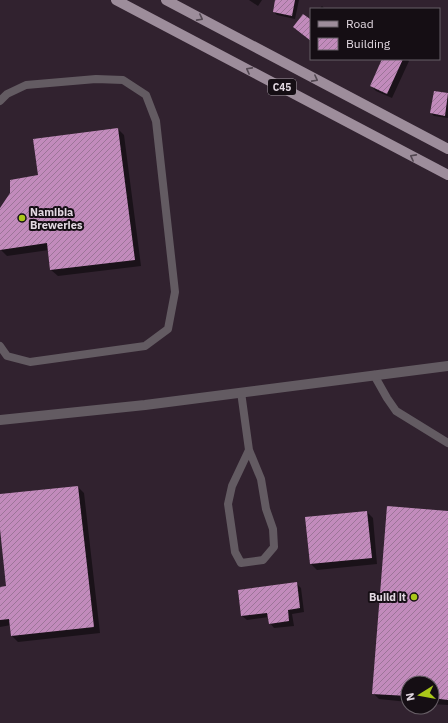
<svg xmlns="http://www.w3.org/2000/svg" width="448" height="723" viewBox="0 0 448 723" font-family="'IBM Plex Sans',sans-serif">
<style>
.shadow{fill:#0007}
.building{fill:url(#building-hatch)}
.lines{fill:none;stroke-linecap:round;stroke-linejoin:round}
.service{stroke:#635b62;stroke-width:8}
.minor{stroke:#635b62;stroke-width:10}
.primary{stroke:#9d8d9b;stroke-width:10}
.oneway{stroke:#524751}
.poi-dot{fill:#aac719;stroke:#150e14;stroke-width:1.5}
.labels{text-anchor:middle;stroke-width:4;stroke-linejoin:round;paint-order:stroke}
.shield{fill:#150e14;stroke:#a49ba4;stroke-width:1}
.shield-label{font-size:10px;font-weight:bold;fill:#e2d8e1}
.poi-label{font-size:11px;font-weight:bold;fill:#e2d8e1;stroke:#150e14;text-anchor:start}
</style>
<defs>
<pattern id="building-hatch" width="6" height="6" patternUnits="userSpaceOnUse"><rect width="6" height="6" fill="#c28bbc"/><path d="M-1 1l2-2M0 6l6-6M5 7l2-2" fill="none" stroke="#9c7598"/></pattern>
</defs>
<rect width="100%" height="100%" fill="#31222f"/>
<path class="shadow" d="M249,0H262L258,6Z
M276,0H299L295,19L277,15L274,12Z
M322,6L325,9H319Z
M383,59H407L409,61L392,98L376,91L371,86Z
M434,92L448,94V118L434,116L431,113Z
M118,129L124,135L141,266L58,276L51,270L49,250L7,256L1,250L0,210L39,176Z
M78,487L84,493L100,633L18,642L12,636L11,625L0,627V588L7,587L0,520V495Z
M367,512L373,518L377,564L317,570L311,564Z
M448,512V705L432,704V683H408V702L379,699L373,693Z
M296,583L301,588L304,612L292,614L294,626L274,628L270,623L269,617L247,620L242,616Z"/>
<path class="building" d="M275,0H295L292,16L273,12Z
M303,14L310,19L311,18V41L293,27Z
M382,59H403L387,94L370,86Z
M434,91L448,93L445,116L430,113Z
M118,128L135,260L50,270L47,243L0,250V208L10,193V180L38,175L33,139Z
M78,486L94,627L11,636L9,619L0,620V587L6,586L0,529V494Z
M387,506L448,511V700L432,698V683H408V696L372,694Z
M367,511L372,558L310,564L305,517Z
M297,582L300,608L288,610L289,621L269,624L267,613L241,616L238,590Z"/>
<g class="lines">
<path class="service" d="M0,101L7,94L26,85L96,79L123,80L146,95L156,121L175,292L168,329L145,346L30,362L7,356L0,346
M374,375L387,398L396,411L448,443
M241,392L249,450L261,479L266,509L273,529L274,547L263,560L241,563L235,552L228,504L232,486L249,450"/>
<path class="minor" d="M0,420L145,405L448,366"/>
<path class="primary" d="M116,0L448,175
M166,0L448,149"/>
</g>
<defs><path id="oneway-chevron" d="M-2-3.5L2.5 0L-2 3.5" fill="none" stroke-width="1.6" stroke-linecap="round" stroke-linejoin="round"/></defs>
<g class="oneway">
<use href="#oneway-chevron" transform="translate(200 18) rotate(28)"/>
<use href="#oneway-chevron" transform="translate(249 70) rotate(-152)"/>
<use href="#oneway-chevron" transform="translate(315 79) rotate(28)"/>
<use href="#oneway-chevron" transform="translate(413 157) rotate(-152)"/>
</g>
<g class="poi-dot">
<circle cx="22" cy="218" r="4"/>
<circle cx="414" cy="597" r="4"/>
</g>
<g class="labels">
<rect class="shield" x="268" y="79" width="28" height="16" rx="3"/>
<g class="shield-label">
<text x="282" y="91">C45</text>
</g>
<g class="poi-label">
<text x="30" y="216">Namibia<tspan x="30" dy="13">Breweries</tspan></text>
<text x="406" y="601" text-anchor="end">Build it</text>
</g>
</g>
<rect x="310" y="8" width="130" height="52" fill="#150e14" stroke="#675f66"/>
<rect x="318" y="21" width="20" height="6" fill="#9d8d9b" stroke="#675f66"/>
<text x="346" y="28" font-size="12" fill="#e2d8e1">Road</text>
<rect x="318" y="38" width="20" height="12" fill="url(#building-hatch)" stroke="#675f66"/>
<text x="346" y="48" font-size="12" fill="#e2d8e1">Building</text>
<g transform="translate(420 695) rotate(259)"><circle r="19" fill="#150e14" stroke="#675f66"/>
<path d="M0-3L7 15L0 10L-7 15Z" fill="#aac719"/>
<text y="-6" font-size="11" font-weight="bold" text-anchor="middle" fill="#e2d8e1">N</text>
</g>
</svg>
